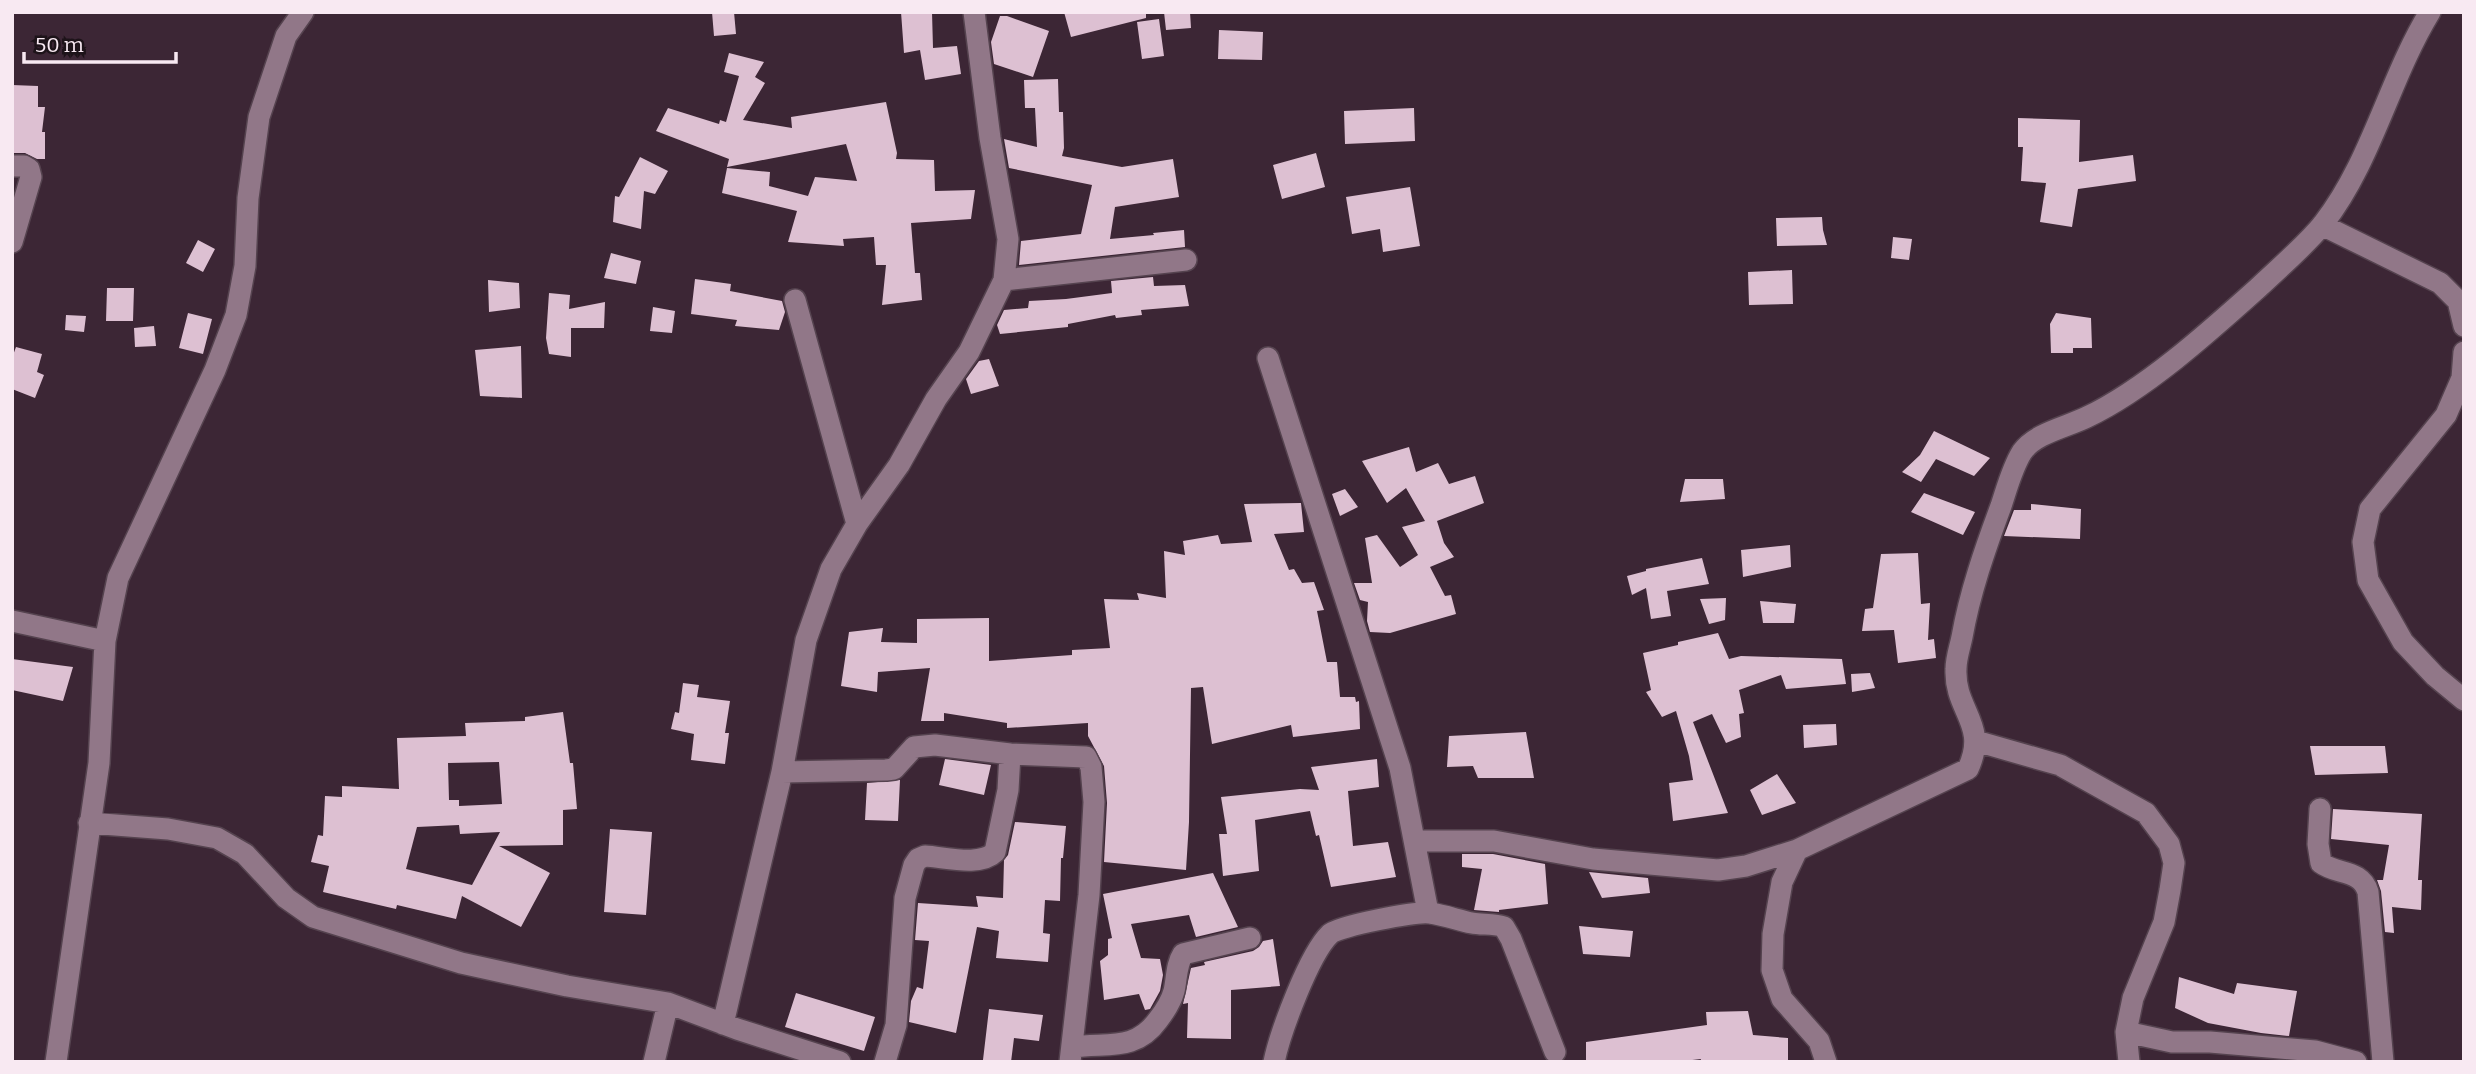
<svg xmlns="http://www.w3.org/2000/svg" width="2476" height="1074" viewBox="0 0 2476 1074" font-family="Bitter,serif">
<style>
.building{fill:#ddc0d2;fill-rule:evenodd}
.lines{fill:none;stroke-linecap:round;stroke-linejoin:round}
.minor-casing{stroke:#55434f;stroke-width:24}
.minor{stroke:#917788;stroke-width:21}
</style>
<rect width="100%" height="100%" fill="#3c2635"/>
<path class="building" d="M712,12H734L736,34L714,36Z
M901,12H932L933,48L957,46L961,74L925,80L920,50L904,53Z
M1064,12H1146V18L1071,37Z
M1164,12H1190L1191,28L1166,30Z
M1000,16H1007L1049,31L1033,77L994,64L991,42Z
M1159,19L1164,56L1142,59L1137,22Z
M1219,30L1263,32L1262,60L1218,59Z
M729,53L764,62L755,77L765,83L743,120L792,128L791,117L886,102L897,153L896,159L934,160L935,191L975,190L971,219L911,223L915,273H920L922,300L882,305L886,265H876L874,237L843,239L844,246L788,242L797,211L722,193L727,168L770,172L769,186L808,196L815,177L857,181L846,144L727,167L729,159L656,131L668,108L719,124L720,120L726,122L739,76L724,72Z
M1058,79L1059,112H1063L1064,148L1062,156L1122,167L1173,159L1179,197L1115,207L1110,239L1154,235L1153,233L1184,230L1185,247L1019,265L1021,241L1081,234L1092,185L1009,168L1004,139L1037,147L1035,108H1025L1024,80Z
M12,85L38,86V107H45L42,132H45V159H37L25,153H12Z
M1414,108L1415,141L1345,144L1344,111Z
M2018,118L2080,120L2079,162L2133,155L2136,181L2078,189L2072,227L2040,222L2046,183L2021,181L2023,147H2018Z
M1316,153L1325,187L1282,199L1273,165Z
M640,157L668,171L655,194L644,191L641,229L613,222L615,196L619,197Z
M1410,187L1420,246L1383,252L1380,229L1352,234L1346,197Z
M1822,217L1823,230L1827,245L1777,246L1776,218Z
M1893,237L1912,239L1909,260L1891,258Z
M198,240L215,249L203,272L186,263Z
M611,253L641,261L636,284L604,278Z
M1792,270L1793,304L1749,305L1748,272Z
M1153,277L1154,286L1185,285L1189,306L1141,310L1142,315L1116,318L1115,315L1068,324V327L1000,334L997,325L1004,310L1028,308L1029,301L1066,299L1112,293L1111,281Z
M695,279L731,284L730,291L782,301L785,312L779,330L735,326L737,320L691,314Z
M488,280L519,283L520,308L489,312Z
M107,288H134L133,321H106Z
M549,293L570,295L569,309L605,302L604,328H571V357L549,354L546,338Z
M653,307L675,311L672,333L650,331Z
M188,313L212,319L203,354L179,348Z
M2056,313L2091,318L2092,348H2073V353H2051L2050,324Z
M66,315L86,316L84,332L65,330Z
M154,326L156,346L135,347L134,328Z
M521,346L522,398L480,396L475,350Z
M16,347L42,354L37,372L44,375L35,398L12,389V358Z
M989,359L999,386L971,394L966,379L979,361Z
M1934,431L1990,458L1974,476L1936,459L1921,482L1902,472L1920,455Z
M1409,447L1416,472L1438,463L1449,484L1475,476L1484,503L1437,521L1444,543L1454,557L1430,567L1445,596L1451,595L1456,614L1390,633L1370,632L1367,621L1368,602L1360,600L1354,583H1372L1365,538L1377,535L1400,567L1418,555L1402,527L1425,521L1406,488L1387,503L1362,461Z
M1685,479H1723L1725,499L1680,502Z
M1345,489L1358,507L1340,516L1332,494Z
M1924,493L1975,512L1963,535L1911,512Z
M1301,503L1304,532L1274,534L1289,570L1294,569L1302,583L1314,582L1324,610L1317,611L1327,662H1337L1340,697H1355L1356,702L1359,701L1360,729L1293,737L1291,725L1212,744L1203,687L1191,688L1189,822L1186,870L1104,862L1107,803L1104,766L1088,736V723L1007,728V723L944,713V721H921L930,668L878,672L877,692L841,686L849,632L883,628L881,642L917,643V619L989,618V661L1072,655V650L1110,648L1104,599L1139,600L1137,593L1166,598L1164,551L1185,555L1183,541L1218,535L1221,544L1252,542L1244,504Z
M2031,504L2081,509L2080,539L2004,536L2014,510H2031Z
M1790,545L1791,567L1743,577L1741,550Z
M1918,553L1921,604L1930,603L1928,640L1934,639L1936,658L1898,663L1894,630L1862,631L1865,609L1873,608L1881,554Z
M1702,558L1709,584L1667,591L1671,616L1651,619L1646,588L1632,595L1627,576L1646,571V569Z
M1726,598L1725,620L1709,624L1700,599Z
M1760,601L1796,604L1794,623H1763Z
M1718,633L1729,659L1741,656L1842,659L1846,684L1786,689L1781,675L1739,690L1744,713L1739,714L1741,737L1726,743L1712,714L1693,722L1728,813L1673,821L1669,783L1693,780L1689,756L1676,711L1662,717L1646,692L1651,690L1643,653L1678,645V642Z
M12,659L73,667L63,701L12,690Z
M1870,673L1875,688L1852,692L1851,674Z
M683,683L699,685L697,697L730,701L725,733H729L725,764L691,760L694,734L671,729L675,712L679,713Z
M563,712L570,763H573L577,809L563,810V845L499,846L550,873L521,927L462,896L456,919L397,905L396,909L323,892L329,866L311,862L318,835L323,836L325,796L342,797V786L399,789L397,738L466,736L465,723L525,721V717ZM499,762L502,804L459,806V800H449L448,763ZM459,825L460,834L500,832L472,885L406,869L417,827Z
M1836,724L1837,745L1804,748L1803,725Z
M1526,732L1534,778H1478L1473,766L1447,767L1449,736Z
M2310,746H2385L2388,773L2315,775Z
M945,759L991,765L984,795L939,785Z
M1377,759L1379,787L1348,791L1353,846L1388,842L1396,877L1331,887L1319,835L1316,836L1310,811L1255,820L1259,871L1223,876L1219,834H1227L1221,797L1300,789L1319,790L1311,767Z
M1777,774L1796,803L1762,815L1750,790Z
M900,780L898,821L865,820L867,783Z
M2333,809L2422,814L2418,880H2422L2421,910L2392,907L2394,933L2385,932L2381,891L2377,880H2383L2389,845L2331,839Z
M1015,822L1066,826L1063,858H1061L1060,901L1045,900L1043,933L1050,934L1048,962L996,958L999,931L977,927L956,1033L909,1022L911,1001L917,987L923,989L929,941L915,940L918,903L978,907L976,896L1003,898L1004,860L1008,855Z
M610,829L652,832L646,915L604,912Z
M1462,854H1493L1545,864L1548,904L1499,910V912L1474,910L1482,869L1462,867Z
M1589,872L1648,878L1650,893L1602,898Z
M1213,873L1238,927L1196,937L1189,915L1131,924L1141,958L1160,959L1163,975L1160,991L1150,1009L1145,1010L1139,994L1104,1000L1100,961L1108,955V939L1112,938L1103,894Z
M1579,926L1633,931L1630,957L1583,954Z
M1273,939L1280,986L1231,990V1039L1187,1038L1188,1003L1183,1004L1191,968L1205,965L1204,962L1253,951L1259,947L1263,941Z
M2179,977L2234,994L2237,983L2297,991L2289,1036L2261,1033L2208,1023L2175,1008Z
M796,993L875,1017L864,1051L785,1027Z
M989,1009L1043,1015L1039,1041L1014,1038L1011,1062L983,1060Z
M1748,1011L1753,1035L1788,1038V1062H1700L1701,1059L1675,1062H1586V1042L1707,1025L1706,1012Z"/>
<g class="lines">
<g class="minor-casing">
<path id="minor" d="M12,166H24L29,169L31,177L12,242
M2322,225L2440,283L2458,301L2464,326
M1004,280L1186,260
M795,300L857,524
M2464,352L2462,378L2446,415L2370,509L2363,542L2368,580L2403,642L2435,676L2464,700
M1268,358L1400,768L1428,912
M12,621L105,641
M1976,741L2060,765L2146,813L2169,844L2174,863L2170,890L2164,922L2133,998L2126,1032L2129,1062
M782,772L886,770L894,769L914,747L935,745L1010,754
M2320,809L2318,844L2321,863C2337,875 2361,869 2368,892L2383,1062
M89,823L168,829L217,838L245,854L286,898L313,917L461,963L567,986L668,1003L737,1029L840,1062
M1415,841H1494L1593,859L1718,870L1746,866L1797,850L1968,769C1989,724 1954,711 1956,669C1956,658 1960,647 1962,637C1970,592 1985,549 2001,506C2007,488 2012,468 2022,452C2035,433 2067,427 2087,417C2146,389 2210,331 2259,287C2279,268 2306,245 2323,224C2372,161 2389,79 2430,12
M1797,850L1782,882L1773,934L1772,970L1782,999L1819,1041L1826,1062
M723,1024L782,772L806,640L831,569L857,524L899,465L936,399L969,352L1004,280L1008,239L990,138L974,12
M2126,1032L2172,1042H2210L2315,1051L2356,1062
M1073,1047C1107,1042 1135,1052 1158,1020C1165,1011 1171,1002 1174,991C1177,978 1176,965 1183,954L1250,938
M56,1062L99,763L105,641L118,578L215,370L236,315L245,266L248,198L259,117L286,36L303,12
M654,1062L668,1003
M885,1062L896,1025L905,898L914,865L918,859L925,856C945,857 980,867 995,852L1008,790L1010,754L1086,757L1091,767L1094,802L1089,895L1070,1062
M1274,1062C1280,1033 1309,954 1330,934C1338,926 1417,911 1430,913C1444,915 1458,920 1472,923C1482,925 1494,923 1504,927L1511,939L1555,1052"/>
</g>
<use href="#minor" class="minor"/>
</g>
<rect width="2476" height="1074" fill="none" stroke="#f8e9f2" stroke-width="28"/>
<path d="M24 52v10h152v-10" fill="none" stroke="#f8e9f2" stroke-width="3.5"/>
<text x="35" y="52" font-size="21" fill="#f8e9f2" stroke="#1d1319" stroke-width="5" paint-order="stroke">50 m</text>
</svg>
